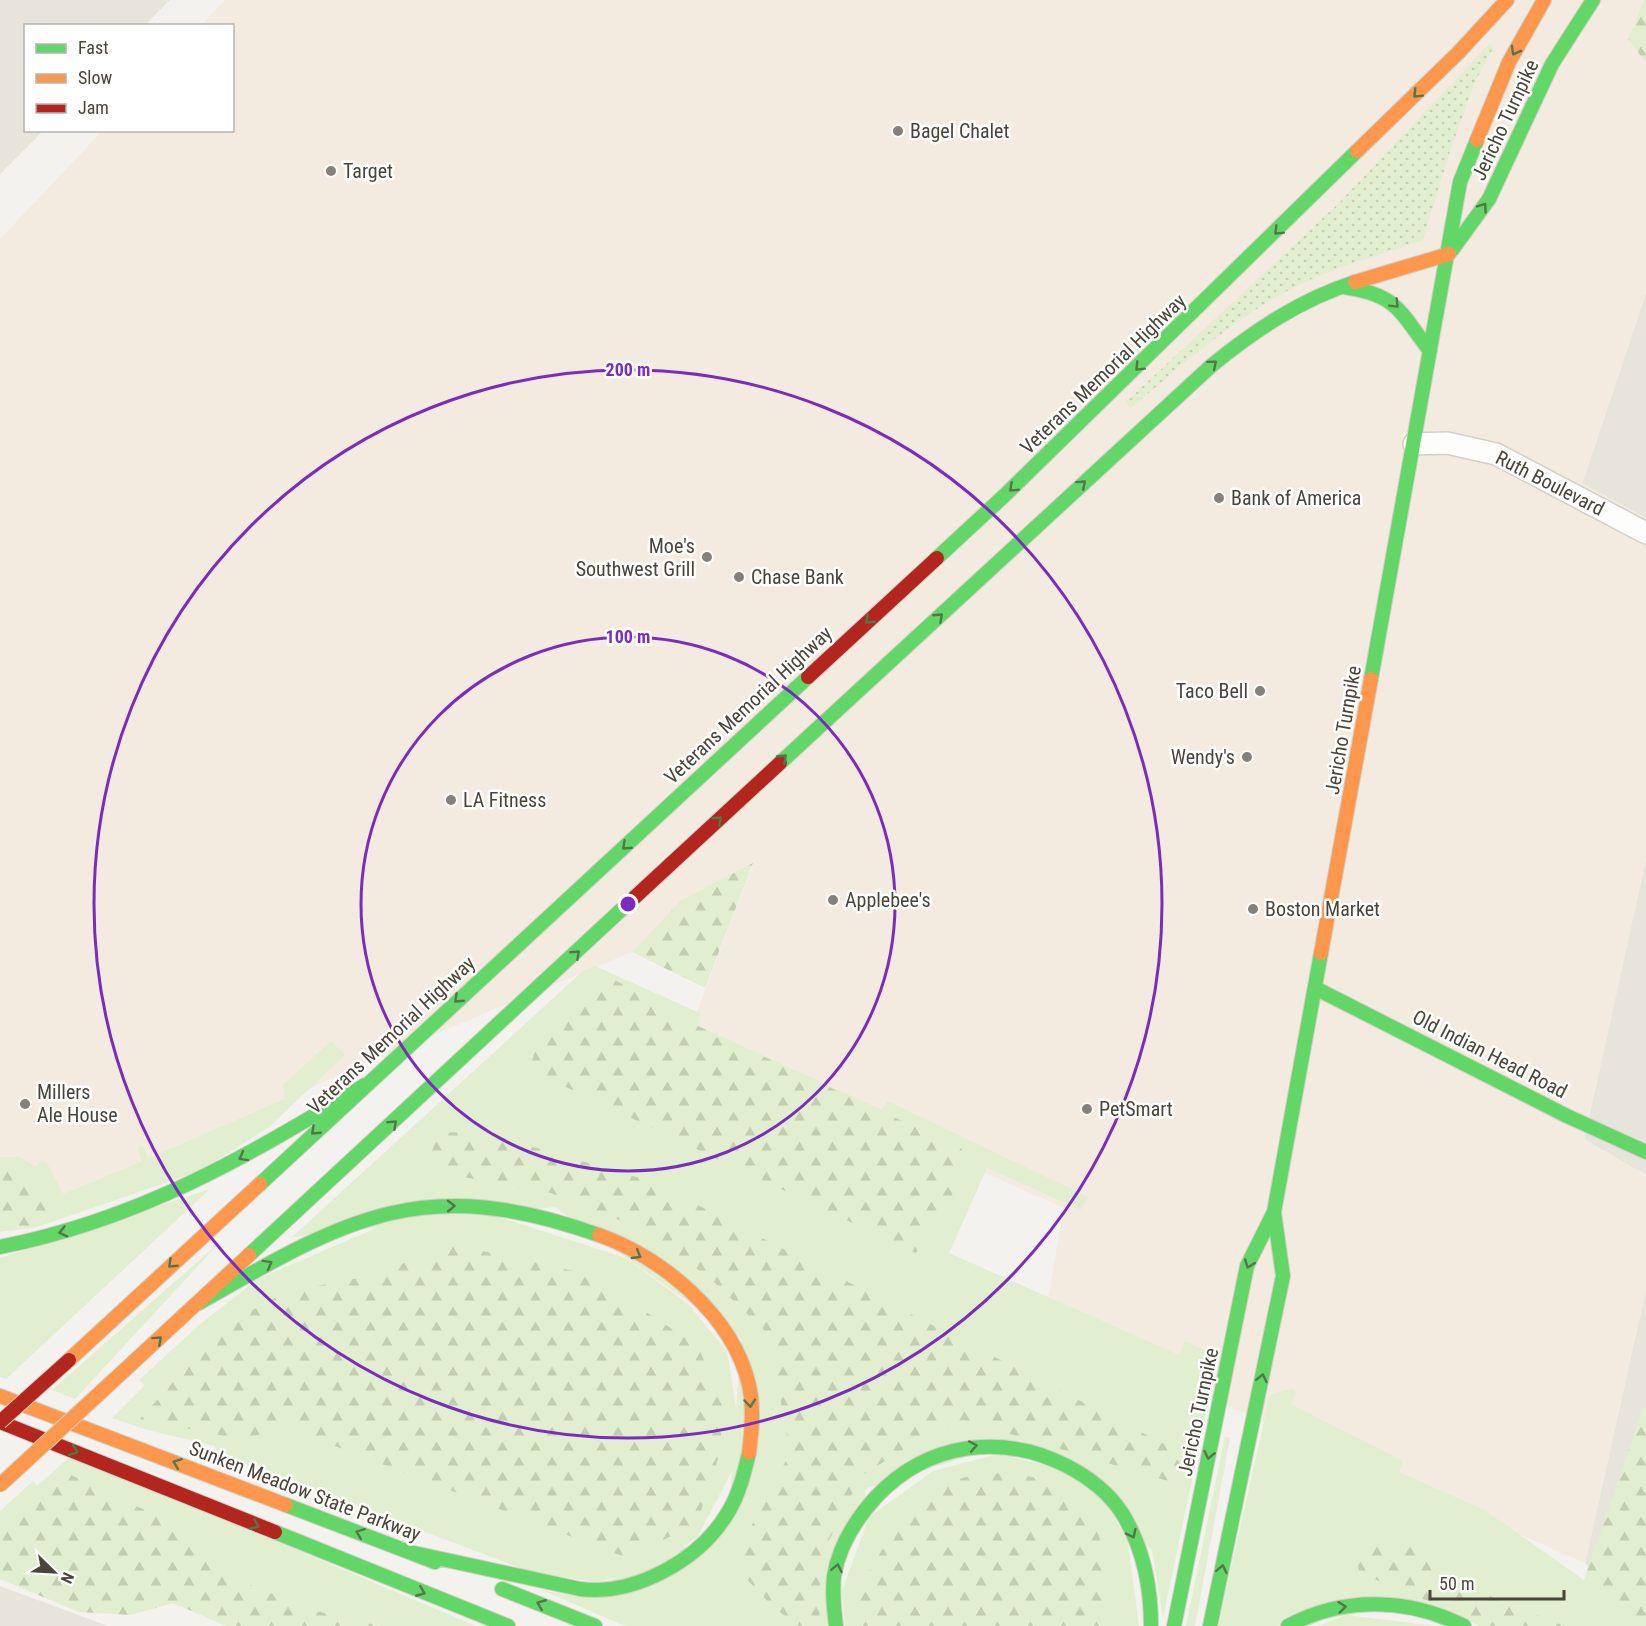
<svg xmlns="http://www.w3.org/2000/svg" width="1646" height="1626" viewBox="0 0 1646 1626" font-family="'Roboto Condensed',sans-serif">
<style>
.residential{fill:#e7e4dc}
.commercial{fill:#f3ebdf}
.green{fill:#e1eecf}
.forest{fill:url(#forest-firs)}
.park{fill:url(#park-dots)}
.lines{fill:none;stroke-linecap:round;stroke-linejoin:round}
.street-casing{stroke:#d2d0cb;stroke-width:24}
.fast-casing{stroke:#d3cfc5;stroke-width:16}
.slow-casing{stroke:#d3cfc5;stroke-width:16}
.jam-casing{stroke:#d3cfc5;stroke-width:16}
.street{stroke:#fdfdfc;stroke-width:21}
.fast{stroke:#63d668;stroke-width:14}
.slow{stroke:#ff974d;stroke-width:14}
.jam{stroke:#b3261e;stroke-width:14}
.slow-bridge-casing{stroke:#d6cebb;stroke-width:16;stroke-linecap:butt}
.jam-bridge-casing{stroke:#d6cebb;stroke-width:16;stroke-linecap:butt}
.slow-bridge{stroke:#ff974d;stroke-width:14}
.jam-bridge{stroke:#b3261e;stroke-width:14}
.oneway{stroke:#537749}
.ring{fill:none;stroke:#7b2cbf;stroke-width:3}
.poi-dot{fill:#868178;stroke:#fff;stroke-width:2}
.labels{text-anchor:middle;stroke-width:5;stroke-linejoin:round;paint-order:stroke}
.street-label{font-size:20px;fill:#4b4439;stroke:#fff}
.poi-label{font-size:20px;fill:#4b4439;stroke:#fff;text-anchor:start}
.centre{fill:#7b2cbf;stroke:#fff;stroke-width:3}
.ring-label{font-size:18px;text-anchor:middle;font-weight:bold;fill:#7b2cbf;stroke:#fff;stroke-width:5;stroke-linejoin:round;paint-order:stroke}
</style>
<defs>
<pattern id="forest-firs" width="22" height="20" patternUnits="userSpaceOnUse" patternTransform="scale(1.5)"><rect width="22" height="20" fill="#e1eecf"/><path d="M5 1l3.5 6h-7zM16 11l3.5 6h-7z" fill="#c3cdb2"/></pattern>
<pattern id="park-dots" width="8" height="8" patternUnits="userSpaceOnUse" patternTransform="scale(1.5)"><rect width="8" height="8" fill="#e1eecf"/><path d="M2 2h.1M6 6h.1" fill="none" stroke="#c3cdb2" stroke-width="1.8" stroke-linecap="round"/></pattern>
</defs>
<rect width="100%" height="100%" fill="#f4f2ee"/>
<path class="residential" d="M0,0H170L145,25L26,26V130L43,131L0,174Z
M1646,293V518L1582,484Z
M1646,859V1175L1584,1140Z
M1646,1289V1618L1585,1563Z
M0,1586L108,1626H0Z"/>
<path class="commercial" d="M225,0H1646V293L1582,483L1646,518V859L1584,1139L1646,1175V1289L1585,1563L1043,1325L1064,1208L686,1040L753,864L680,901L632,952L338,1075L55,1214L0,1172V239L102,131L232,130V26L201,25Z"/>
<path class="green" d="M595,966L700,1013L698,1026L882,1110L887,1101L1088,1197L1081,1210L987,1168L949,1253L1179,1355L1185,1341L1209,1352L1208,1363L1216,1366L1163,1618L1152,1550L1020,1440L867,1488L827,1626H625L542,1590L575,1596L728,1528L741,1339L555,1207L292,1237L584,970Z
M331,1041L345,1055L269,1127L200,1171L37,1227L46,1213L45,1199L0,1166V1157H20L35,1167L42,1159L48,1165L63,1194L142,1162L138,1150L140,1145L143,1146L149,1158L285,1099L283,1085Z
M210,1189L6,1379L0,1377V1258Z
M486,1213L626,1258L688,1304L727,1351L743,1450L698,1536L653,1569L595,1582L531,1572L216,1453L215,1446L144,1429L112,1418L145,1385L139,1380L199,1325L258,1279L402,1217Z
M221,1241L75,1399L52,1390Z
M1293,1388L1296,1392L1291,1404L1403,1461L1399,1472L1486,1511L1584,1580L1643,1408L1646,1409V1626H1480L1427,1603L1278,1626H1218L1270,1395Z
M1225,1436L1230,1438L1195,1626H1186Z
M998,1454L1053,1467L1103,1503L1127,1537L1139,1626H845L842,1591L869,1517L933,1471Z
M72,1455L476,1626H381L312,1610L216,1571L168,1521L144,1511L9,1524L0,1531V1511L33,1481L37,1486Z
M1346,1615L1437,1626H1318Z"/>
<path class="forest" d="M1644,0H1646V63L1628,39Z
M753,863L705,988L632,952L680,901Z
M613,979L698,1026L962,1149L957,1187L916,1253L530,1070L536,1045L577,998Z
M461,1132L530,1146L653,1182L1166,1445L1180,1463L1168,1481L963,1420L907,1447L861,1476L821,1556L819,1626H799L774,1608L739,1571L747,1534L790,1453L769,1335L712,1280L645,1230L551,1193L447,1174L430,1157L438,1133Z
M0,1166L45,1199L46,1213L37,1227L0,1232Z
M454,1245L588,1274L698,1346L724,1410L718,1459L697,1523L627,1558L314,1438L289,1424L244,1440L140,1419L225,1324L289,1291L365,1277Z
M1643,1408L1646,1409V1626H1635L1584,1580Z
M980,1473C993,1474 1008,1473 1021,1475C1108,1488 1110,1554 1099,1626H857L856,1614L870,1569L894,1531L938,1485Z
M71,1475L168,1521L216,1571L312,1610L381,1626H226L173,1603L131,1615L79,1612L0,1579V1531Z
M1355,1544H1424L1480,1592L1564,1626H1490L1359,1573Z"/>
<path class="park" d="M1490,43L1493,48L1475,82L1449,154L1423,240C1387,253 1349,263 1314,278C1245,308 1187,361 1130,409L1126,402L1339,203Z"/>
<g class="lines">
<g class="street-casing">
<path id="street" d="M1414,444L1447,443L1496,454L1646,533"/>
</g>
<g class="fast-casing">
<path id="fast" d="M1452,250L1489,199L1552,64L1593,0
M1344,287C1398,295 1399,311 1430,351
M937,558L1005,495L1357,151
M1371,679L1460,182L1477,140
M780,763L1211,366C1255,330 1300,300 1355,282
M1317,989L1567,1116L1646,1152
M260,1184L808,677
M0,1247C141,1219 244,1158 365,1085
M249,1255L635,897
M199,1303C349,1217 424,1173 599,1235
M286,1505L435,1562
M275,1532L508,1626
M414,1553L580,1589C635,1596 699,1560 727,1514C739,1495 744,1474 749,1453
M502,1589L595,1626
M836,1626C834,1609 832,1593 834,1576C839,1546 856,1519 876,1497C928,1442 1001,1433 1067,1466C1088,1477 1109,1493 1122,1513C1143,1547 1151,1586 1151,1626
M1174,1626L1247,1266L1274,1212L1321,953
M1210,1626L1283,1276L1274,1212
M1288,1626C1344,1596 1408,1598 1464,1626"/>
</g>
<g class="slow-casing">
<path id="slow" d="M1477,140L1509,62L1544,0
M1357,151L1458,53L1507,0
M1355,282L1449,254
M1321,953L1371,679
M599,1235C663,1258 733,1316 749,1385C754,1407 752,1430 749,1453
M69,1360L260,1184
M115,1379L249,1255
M0,1396L286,1505"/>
</g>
<g class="jam-casing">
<path id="jam" d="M808,677L937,558
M635,897L780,763
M0,1422L275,1532"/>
</g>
<use href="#street" class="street"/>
<use href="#fast" class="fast"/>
<use href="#slow" class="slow"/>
<use href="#jam" class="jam"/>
<g class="slow-bridge-casing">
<path id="slow-bridge" d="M0,1485L115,1379"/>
</g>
<g class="jam-bridge-casing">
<path id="jam-bridge" d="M0,1422L69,1360"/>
</g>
<use href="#slow-bridge" class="slow-bridge"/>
<use href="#jam-bridge" class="jam-bridge"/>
</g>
<defs><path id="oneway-chevron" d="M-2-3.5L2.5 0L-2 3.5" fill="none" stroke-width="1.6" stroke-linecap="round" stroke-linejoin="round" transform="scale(1.5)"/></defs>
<g class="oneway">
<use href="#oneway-chevron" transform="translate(1515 51) rotate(119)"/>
<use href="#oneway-chevron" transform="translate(1417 94) rotate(135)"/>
<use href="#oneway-chevron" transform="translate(1483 207) rotate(-55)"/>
<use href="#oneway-chevron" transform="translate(1278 231) rotate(135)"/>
<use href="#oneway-chevron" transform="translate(1395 304) rotate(45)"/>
<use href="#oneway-chevron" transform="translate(1213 364) rotate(-40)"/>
<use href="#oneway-chevron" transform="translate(1139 367) rotate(135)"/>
<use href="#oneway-chevron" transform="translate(1082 484) rotate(-42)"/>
<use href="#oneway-chevron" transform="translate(1013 488) rotate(137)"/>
<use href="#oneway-chevron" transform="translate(939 617) rotate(-43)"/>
<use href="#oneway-chevron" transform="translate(869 620) rotate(137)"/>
<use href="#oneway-chevron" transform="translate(783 758) rotate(-43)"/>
<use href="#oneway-chevron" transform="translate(718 820) rotate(-43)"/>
<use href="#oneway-chevron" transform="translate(626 846) rotate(137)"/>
<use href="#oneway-chevron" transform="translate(576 954) rotate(-43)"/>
<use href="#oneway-chevron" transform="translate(458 999) rotate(137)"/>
<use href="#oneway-chevron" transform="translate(393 1124) rotate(-43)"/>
<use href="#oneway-chevron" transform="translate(315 1131) rotate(137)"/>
<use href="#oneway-chevron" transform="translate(243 1157) rotate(151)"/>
<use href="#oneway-chevron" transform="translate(451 1206) rotate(-1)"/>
<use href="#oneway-chevron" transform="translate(63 1232) rotate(165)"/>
<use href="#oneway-chevron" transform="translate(637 1255) rotate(31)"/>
<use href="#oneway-chevron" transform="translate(172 1264) rotate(137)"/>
<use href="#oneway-chevron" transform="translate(268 1264) rotate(-29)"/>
<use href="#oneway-chevron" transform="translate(1249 1264) rotate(110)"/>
<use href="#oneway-chevron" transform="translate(158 1340) rotate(-42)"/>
<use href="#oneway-chevron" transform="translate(1262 1378) rotate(-78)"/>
<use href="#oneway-chevron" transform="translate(750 1403) rotate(85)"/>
<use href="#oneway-chevron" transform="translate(973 1446) rotate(-11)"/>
<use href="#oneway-chevron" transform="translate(74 1451) rotate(21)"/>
<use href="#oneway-chevron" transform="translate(1209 1455) rotate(102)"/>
<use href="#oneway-chevron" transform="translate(177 1463) rotate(-159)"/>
<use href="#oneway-chevron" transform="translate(255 1525) rotate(23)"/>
<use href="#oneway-chevron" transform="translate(360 1533) rotate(-159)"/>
<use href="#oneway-chevron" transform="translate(1132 1534) rotate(64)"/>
<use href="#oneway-chevron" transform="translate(837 1568) rotate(-78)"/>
<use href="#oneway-chevron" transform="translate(1222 1569) rotate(-78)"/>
<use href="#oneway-chevron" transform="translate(421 1592) rotate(22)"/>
<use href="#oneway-chevron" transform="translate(541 1604) rotate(-158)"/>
<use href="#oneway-chevron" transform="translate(1342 1607) rotate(-6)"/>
</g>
<g class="ring">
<circle cx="628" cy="904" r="267"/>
<circle cx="628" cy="904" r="534"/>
</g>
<g class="poi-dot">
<circle cx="898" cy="131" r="6"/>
<circle cx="331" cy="171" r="6"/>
<circle cx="1219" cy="498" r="6"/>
<circle cx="707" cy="557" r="6"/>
<circle cx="739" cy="577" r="6"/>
<circle cx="1260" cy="691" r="6"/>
<circle cx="1247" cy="757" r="6"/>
<circle cx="451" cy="800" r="6"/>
<circle cx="833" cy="900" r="6"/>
<circle cx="1253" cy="909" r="6"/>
<circle cx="25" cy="1104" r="6"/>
<circle cx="1087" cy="1109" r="6"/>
</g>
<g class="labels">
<g class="street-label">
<text transform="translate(1505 120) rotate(-65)" y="7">Jericho Turnpike</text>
<text transform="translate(1103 374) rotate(-44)" y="7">Veterans Memorial Highway</text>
<text transform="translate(1550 483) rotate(27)" y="7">Ruth Boulevard</text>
<text transform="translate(748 705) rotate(-43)" y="7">Veterans Memorial Highway</text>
<text transform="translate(1343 730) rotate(-80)" y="7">Jericho Turnpike</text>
<text transform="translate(391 1035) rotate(-43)" y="7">Veterans Memorial Highway</text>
<text transform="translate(1490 1054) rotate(27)" y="7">Old Indian Head Road</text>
<text transform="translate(1198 1412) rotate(-78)" y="7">Jericho Turnpike</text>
<text transform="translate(305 1491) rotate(21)" y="7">Sunken Meadow State Parkway</text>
</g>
<g class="poi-label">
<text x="910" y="138">Bagel Chalet</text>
<text x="343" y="178">Target</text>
<text x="1231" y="505">Bank of America</text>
<text x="695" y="553" text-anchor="end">Moe's<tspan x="695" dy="23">Southwest Grill</tspan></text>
<text x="751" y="584">Chase Bank</text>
<text x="1248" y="698" text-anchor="end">Taco Bell</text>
<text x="1235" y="764" text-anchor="end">Wendy's</text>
<text x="463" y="807">LA Fitness</text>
<text x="845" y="907">Applebee's</text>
<text x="1265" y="916">Boston Market</text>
<text x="37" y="1099">Millers<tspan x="37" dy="23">Ale House</tspan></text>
<text x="1099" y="1116">PetSmart</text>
</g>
</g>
<circle cx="628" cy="904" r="9" class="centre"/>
<g class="ring-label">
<text x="628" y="376">200 m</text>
<text x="628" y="643">100 m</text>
</g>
<rect x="24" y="24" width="210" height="108" fill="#ffffff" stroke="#b7b4b0" stroke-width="1.5"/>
<rect x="36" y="44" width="30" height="9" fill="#63d668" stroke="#b7b4b0" stroke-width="1.5"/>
<text x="78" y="54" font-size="18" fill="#4b4439">Fast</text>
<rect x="36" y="74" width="30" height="9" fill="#ff974d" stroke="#b7b4b0" stroke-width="1.5"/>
<text x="78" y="84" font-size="18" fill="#4b4439">Slow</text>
<rect x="36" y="104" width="30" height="9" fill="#b3261e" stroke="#b7b4b0" stroke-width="1.5"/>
<text x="78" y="114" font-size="18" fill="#4b4439">Jam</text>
<g transform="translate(54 1572) rotate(114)" stroke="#ffffff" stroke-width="4.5" paint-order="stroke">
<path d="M0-4.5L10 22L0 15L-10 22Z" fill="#4b4439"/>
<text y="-9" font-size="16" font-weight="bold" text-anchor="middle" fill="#4b4439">N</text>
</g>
<path d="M1430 1590v9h134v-9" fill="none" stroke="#4b4439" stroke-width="3"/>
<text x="1439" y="1590" font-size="18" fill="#4b4439" stroke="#ffffff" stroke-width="4.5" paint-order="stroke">50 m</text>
</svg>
